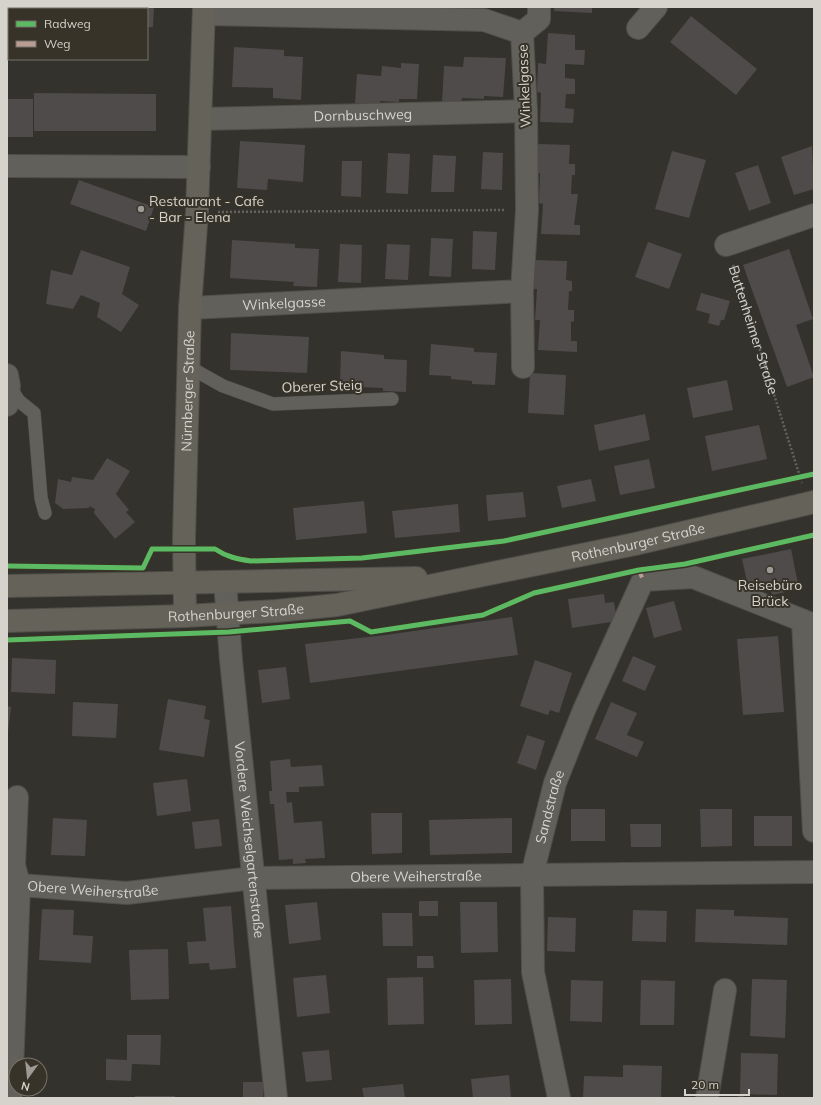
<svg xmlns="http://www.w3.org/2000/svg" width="821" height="1105" viewBox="0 0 821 1105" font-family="Mulish,sans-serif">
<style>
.building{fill:#4e4b4a}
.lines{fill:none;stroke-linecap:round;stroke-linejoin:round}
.lane-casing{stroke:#4f4e49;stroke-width:14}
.street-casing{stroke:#4f4e49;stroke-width:24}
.secondary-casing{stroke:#4f4e49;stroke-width:24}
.path{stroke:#64625e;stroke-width:2.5;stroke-dasharray:2 2;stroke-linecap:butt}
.lane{stroke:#61605b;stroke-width:13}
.street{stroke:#61605b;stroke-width:22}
.secondary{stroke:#646259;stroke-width:22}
.quiet{stroke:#b99d93;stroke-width:4;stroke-dasharray:8 4;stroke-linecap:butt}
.cycleway-casing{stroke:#373328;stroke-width:8}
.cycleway{stroke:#5cba63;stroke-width:5}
.poi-dot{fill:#9d9b94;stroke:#373328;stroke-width:1.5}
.labels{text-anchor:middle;stroke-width:4;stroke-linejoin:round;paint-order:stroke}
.street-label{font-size:14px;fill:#d5d3cc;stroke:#373328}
.poi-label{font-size:14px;fill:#d5d3cc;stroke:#373328;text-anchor:start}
</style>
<rect width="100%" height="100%" fill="#34322c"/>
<path class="building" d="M7,7H44V9H9V23H7Z
M111,7H154L153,27H147V9H111Z
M554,7H592V13L554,11Z
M691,16L757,69L736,95L670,42Z
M548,33L575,35V50H585L584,65L565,64V78L575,79V94H566L565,108L574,109L573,123L540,122L541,93L537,92L538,63L546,64Z
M234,47L284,50V56L303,57L301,100L273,98V88L232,87Z
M464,57L506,58L503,97L484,96V99L462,98L461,103L442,102L444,66L463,67Z
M401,63L419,64L417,99H399V102L380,101V105L355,103L357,74L381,76L382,66L401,68Z
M34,93L156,94V131H34Z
M7,99H33V137H7Z
M240,141L305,145L303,182L268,179L267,190L237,188Z
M538,144L570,145L569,164H575V175H572L571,194H578L574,225H580V235L541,234L543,204L539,203L540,173H536Z
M812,146L814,189L794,195L781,157Z
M672,151L706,160L689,218L655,209Z
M483,152L503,153L502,190L481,189Z
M388,153L410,154L408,194L386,193Z
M433,155L456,156L454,192H431Z
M342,161H362L361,197L341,196Z
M758,165L771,203L749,211L735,173Z
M79,180L154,207L146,231L70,204Z
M473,231L497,232L495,270L472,269Z
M431,238L453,239L451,277L429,276Z
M232,240L295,244V248L319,249L317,287L293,286L294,282L230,278Z
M648,242L682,254L669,289L635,277Z
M340,244L362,245L361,283L338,282Z
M387,244L410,245L408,280L385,279Z
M789,249L813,319L796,325L814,377L787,387L743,265Z
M81,250L130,267L122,294L139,305L121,332L97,317L100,303L81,295L73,309L46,304L51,270L72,275Z
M535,260L567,261L566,280L572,281V291H569L568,310H574V321L571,322V341H577V352L538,350L540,320H535L537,289H533Z
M701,293L730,301L724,320H721L719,326L708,323L710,314L696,310Z
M231,333L309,337L307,373L230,370Z
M431,344L474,348V352L497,353L495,385L472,384V381L451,379V376L429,375Z
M341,351L384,355V359L407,360L406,392L383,391V388L361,387V383L340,382Z
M530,373L566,375L564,415L528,413Z
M727,380L733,410L693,418L687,388Z
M645,414L650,440L599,451L594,425Z
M759,425L767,459L712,471L705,436Z
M107,458L130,471L116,494L129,510L126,512L135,522L115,539L94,513L95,509L89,506V508L63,509L55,503L58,479L71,482L72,477L93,480Z
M649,459L655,488L620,495L614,466Z
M591,479L596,501L562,508L557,486Z
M523,492L526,517L488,521L486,495Z
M364,501L367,533L296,540L293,508Z
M458,504L460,532L395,538L392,511Z
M791,549L799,589L772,595L769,581L748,586L742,559Z
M604,594L605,603L614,602L617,621L572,628L568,599Z
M674,601L682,630L654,638L646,608Z
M512,617L518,655L310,683L305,644L386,635Z
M778,636L784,712L743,715L737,639Z
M633,656L656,666L645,691L622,681Z
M12,658L56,660L55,694L11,692Z
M535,660L572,673L559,713L550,710L548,715L520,706Z
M286,667L290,699L262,703L258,670Z
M168,699L206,706L204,719L210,720L204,757L159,750Z
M73,702L118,704L116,738L72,736Z
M611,702L637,713L627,735L644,742L637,757L595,739Z
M7,706L11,707L8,732H7Z
M527,735L545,741L536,770L517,763Z
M290,759L291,767L322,765L324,786L299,787V792H286L287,803L292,802L294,823L322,821L325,858L305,859L306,863L293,864V859L279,860L274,804H270L269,791H272L270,761Z
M187,779L191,811L157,816L153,783Z
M571,809H605V841H571Z
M700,809H732V846L701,847Z
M371,813H402V853L372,854Z
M754,816H792V846H754Z
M53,818L87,820L85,856L51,855Z
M512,818V853L430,855L429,820Z
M219,819L222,846L195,849L192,822Z
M630,824H661V847H631Z
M419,901H438V916H419Z
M317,902L321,940L289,944L285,905Z
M460,902H497L498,952L461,953Z
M231,906L236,968L210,970L209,963L189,964L187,942L206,941L203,908Z
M42,909L74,910L73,935L93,936L91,963L39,960Z
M696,909L734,910V916L788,918L787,945L695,942Z
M633,910L667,911L666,942L632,941Z
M382,913H412L413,946H383Z
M548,917L576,918L575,952L547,951Z
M168,949L169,999L131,1000L129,950Z
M417,956H433L434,968H417Z
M326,975L330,1013L297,1017L293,978Z
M423,977L424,1024L388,1025L387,978Z
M511,979L512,1024L475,1025L474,980Z
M752,979L787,980L785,1038L750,1036Z
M571,980L603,981L602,1022L570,1021Z
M641,980L675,981L674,1025H640Z
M127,1035H161L160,1065L132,1064L131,1081L106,1080V1059L127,1060Z
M329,1050L332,1080L306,1082L302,1052Z
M741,1053L778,1054L777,1095L740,1094L747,1098H737L740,1094Z
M623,1065L662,1066L661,1098H583L584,1076L623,1077Z
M509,1075L511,1098H473L471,1079Z
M243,1082H263V1098H243Z
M403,1084L405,1098H364L362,1088Z
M135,1096H175V1098H135Z"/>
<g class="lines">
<g class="lane-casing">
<path id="lane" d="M189,367L223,386L273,404L392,399
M9,386L19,401L34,413L41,498L45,513"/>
</g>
<g class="street-casing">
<g id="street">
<path d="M638,28L656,7"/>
<path d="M522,33L539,19V7"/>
<path id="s2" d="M201,119L526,111"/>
<path d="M7,166L199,167"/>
<path d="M726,245L814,215"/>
<path d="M522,291L523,367"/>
<path id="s3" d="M190,308L522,291L527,210L526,111L522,33L484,20L204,14"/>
<path d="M7,375L9,386L7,405"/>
<path id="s4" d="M225,582L231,660L276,1098"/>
<path d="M803,621L814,831"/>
<path id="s5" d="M19,885L127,893L253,878L814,872"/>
<path d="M11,1098L19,885L14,865L17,797"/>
<path id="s6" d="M559,1098L533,972L532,875L555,783L584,710L643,580L693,577L814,625"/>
<path d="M707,1098L725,990"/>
</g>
</g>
<g class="secondary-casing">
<g id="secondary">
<path d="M7,586L416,578"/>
<path id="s7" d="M185,616L184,538L190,308L197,212L204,7"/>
<path id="s8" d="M7,621L185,616L276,611L337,605L635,544L814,502"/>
</g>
</g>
<g class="path">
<path d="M218,212L505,210"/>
<path id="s1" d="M733,265L802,483"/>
</g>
<use href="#lane" class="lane"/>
<use href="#street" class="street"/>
<use href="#secondary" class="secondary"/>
<path class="quiet" d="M639,570L643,580"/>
<g class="cycleway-casing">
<path id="cycleway" d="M7,566L143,568L152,549H215C227,557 237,559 251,561L362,558L504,541L814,474
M7,640L229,632L350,621L371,632L483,615L534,593L639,570L685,564L814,535"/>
</g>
<use href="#cycleway" class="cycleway"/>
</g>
<g class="poi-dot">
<circle cx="141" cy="209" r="4"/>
<circle cx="770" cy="570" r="4"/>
</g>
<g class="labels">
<g class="street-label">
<text transform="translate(524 86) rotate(-92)" y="5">Winkelgasse</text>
<text dy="5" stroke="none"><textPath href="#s2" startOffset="162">Dornbuschweg</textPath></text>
<text dy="5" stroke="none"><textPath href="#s3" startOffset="94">Winkelgasse</textPath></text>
<text dy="5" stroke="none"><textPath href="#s1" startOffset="68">Buttenheimer Straße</textPath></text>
<text transform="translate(322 386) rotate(-2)" y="5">Oberer Steig</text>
<text dy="5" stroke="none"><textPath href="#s7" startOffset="225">Nürnberger Straße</textPath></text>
<text dy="5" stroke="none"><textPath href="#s8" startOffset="638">Rothenburger Straße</textPath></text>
<text dy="5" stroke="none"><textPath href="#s8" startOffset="229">Rothenburger Straße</textPath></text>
<text dy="5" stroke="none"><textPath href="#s6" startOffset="296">Sandstraße</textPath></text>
<text dy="5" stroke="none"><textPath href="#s4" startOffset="259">Vordere Weichselgartenstraße</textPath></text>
<text dy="5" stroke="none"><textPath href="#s5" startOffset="398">Obere Weiherstraße</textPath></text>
<text dy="5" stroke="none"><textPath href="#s5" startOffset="74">Obere Weiherstraße</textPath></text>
</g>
<g class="poi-label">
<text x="149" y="206">Restaurant - Cafe<tspan x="149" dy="16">- Bar - Elena</tspan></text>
<text x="770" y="590" text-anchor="middle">Reisebüro<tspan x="770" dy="16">Brück</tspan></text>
</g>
</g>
<rect width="821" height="1105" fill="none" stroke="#d5d3cc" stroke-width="16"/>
<rect x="8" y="8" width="140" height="52" fill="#373328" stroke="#76736a"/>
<rect x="16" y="21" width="20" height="6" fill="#5cba63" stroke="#76736a"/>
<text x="44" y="28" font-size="12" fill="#d5d3cc">Radweg</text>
<rect x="16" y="41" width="20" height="6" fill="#b99d93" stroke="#76736a"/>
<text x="44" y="48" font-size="12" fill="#d5d3cc">Weg</text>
<g transform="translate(28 1077) rotate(195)"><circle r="19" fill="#373328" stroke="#76736a"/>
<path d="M0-3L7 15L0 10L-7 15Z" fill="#9d9b94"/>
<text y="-6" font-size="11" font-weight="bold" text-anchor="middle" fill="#d5d3cc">N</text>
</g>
<path d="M685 1089v6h64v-6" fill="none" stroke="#d5d3cc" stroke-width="2"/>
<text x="691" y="1089" font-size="12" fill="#d5d3cc" stroke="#373328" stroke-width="3" paint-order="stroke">20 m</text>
</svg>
